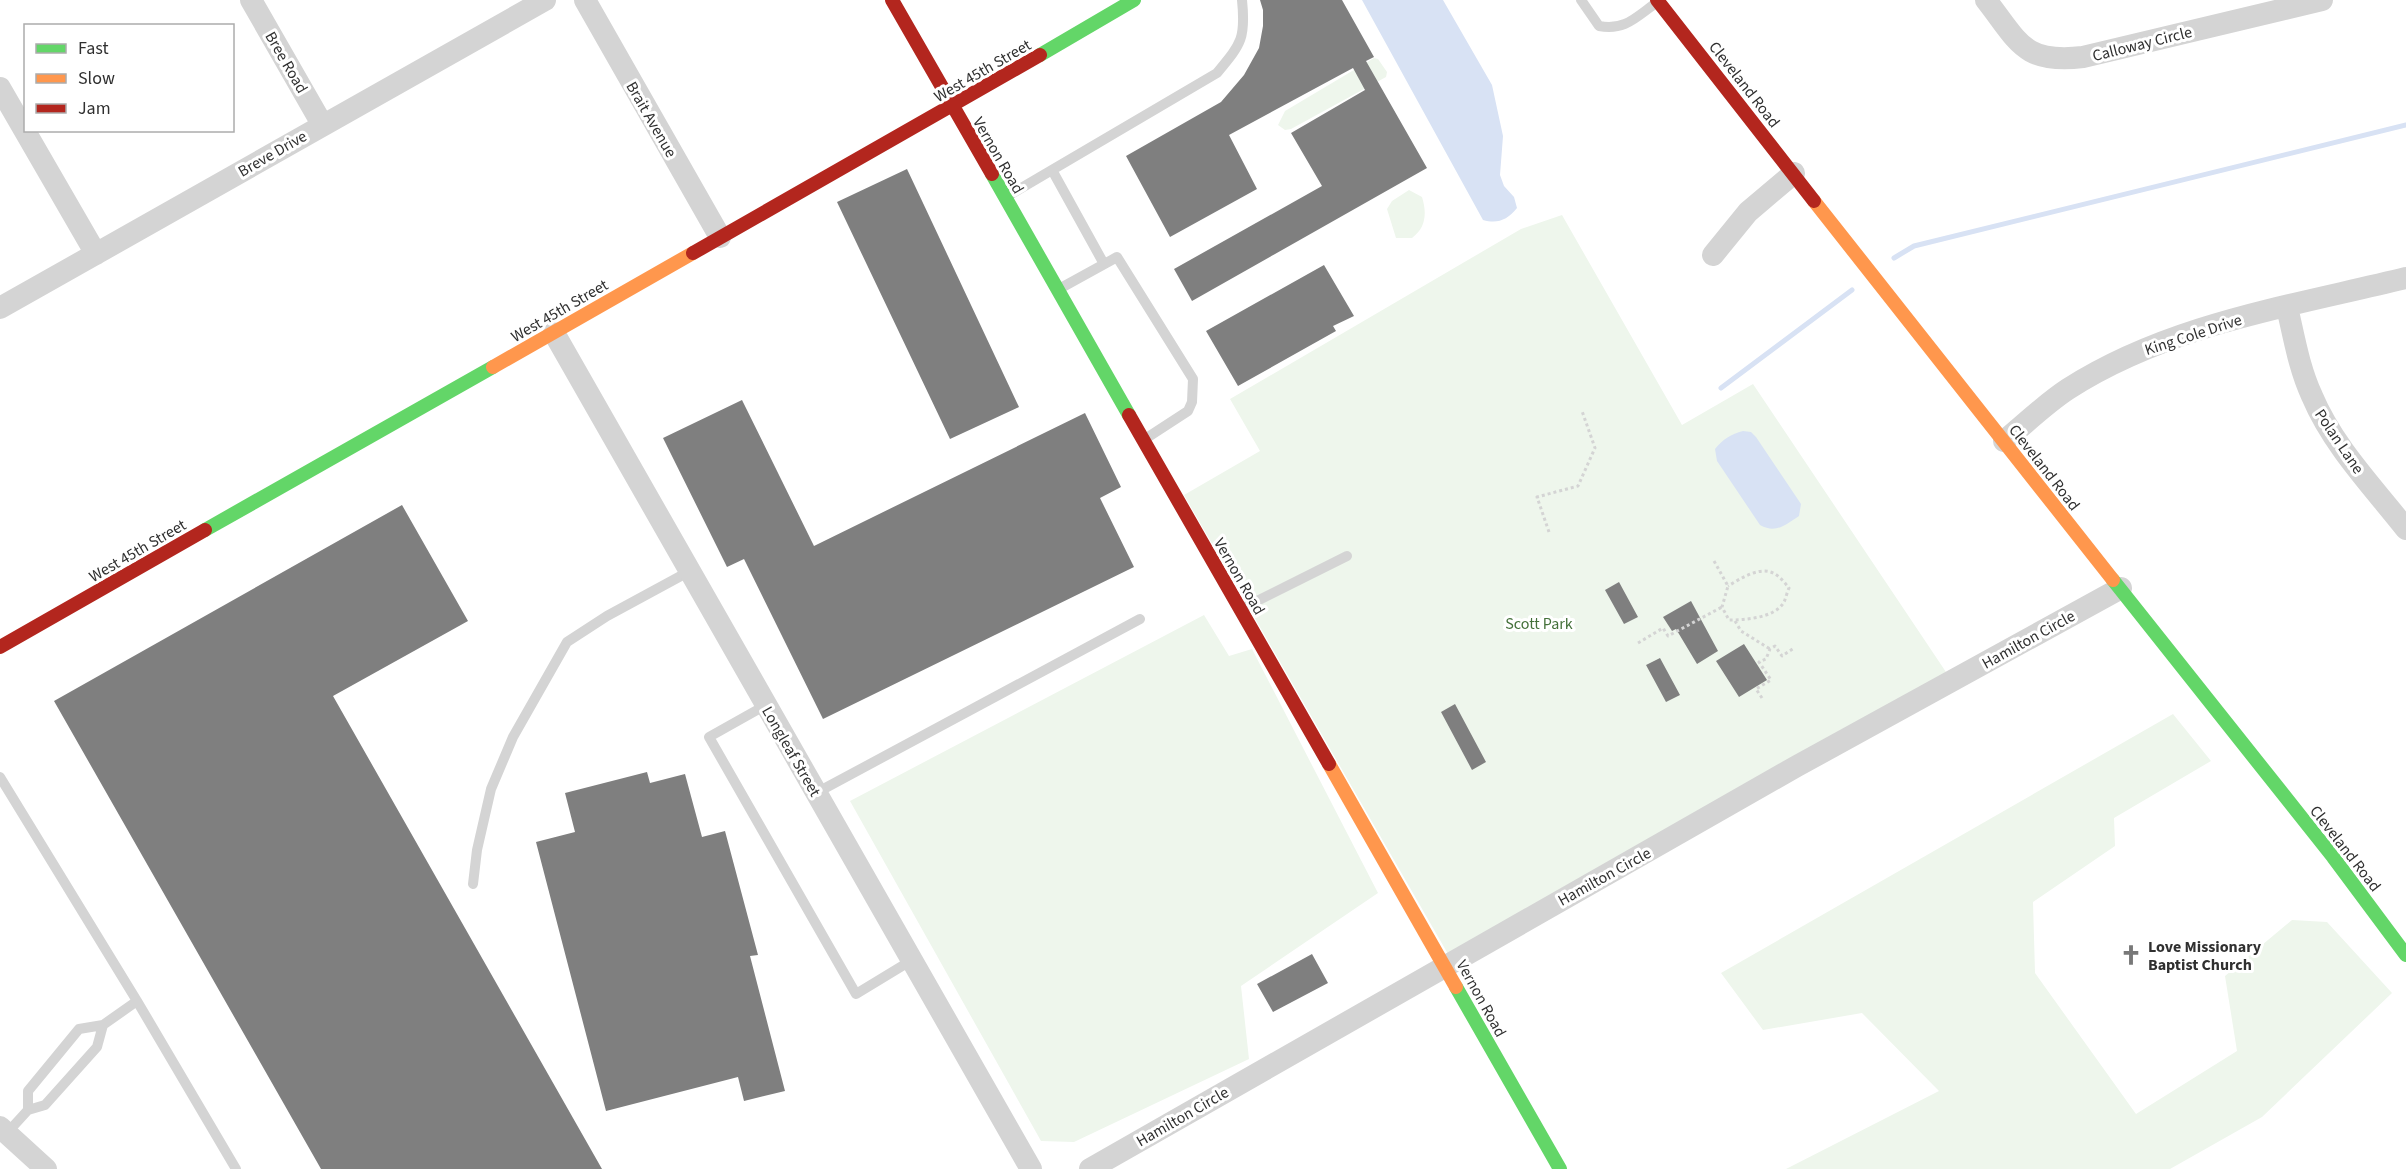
<svg xmlns="http://www.w3.org/2000/svg" width="2406" height="1169" viewBox="0 0 2406 1169" font-family="'Source Sans 3',sans-serif">
<style>
.green{fill:#eef6ec}
.water{fill:#d8e2f4}
.lines{fill:none;stroke-linecap:round;stroke-linejoin:round}
.stream{stroke:#d8e2f4;stroke-width:5}
.building{fill:#7f7f7f}
.path{stroke:#d4d4d4;stroke-width:3;stroke-dasharray:3 3;stroke-linecap:butt}
.lane{stroke:#d4d4d4;stroke-width:10}
.street{stroke:#d4d4d4;stroke-width:22}
.fast{stroke:#63d668;stroke-width:14}
.slow{stroke:#ff974d;stroke-width:14}
.jam{stroke:#b3261e;stroke-width:14}
.labels{text-anchor:middle;stroke-width:6;stroke-linejoin:round;paint-order:stroke}
.street-label{font-size:16px;fill:#303030;stroke:#fff}
.park-label{font-size:16px;fill:#437039;stroke:#fff}
.poi-label{font-size:16px;font-weight:bold;fill:#303030;stroke:#fff;text-anchor:start}
</style>
<rect width="100%" height="100%" fill="#fff"/>
<path class="green" d="M1374,58L1378,59L1387,72L1386,77L1291,129L1285,130L1278,125L1285,111Z
M1409,190L1422,197C1427,213 1426,228 1412,238H1396L1387,209L1392,201Z
M1562,215L1682,425L1753,384L1948,675L1448,954L1184,495L1260,451L1230,399L1521,229Z
M1204,615L1229,656L1252,649L1378,893L1241,986L1249,1059L1074,1142L1041,1141L850,801Z
M2173,714L2211,761L2114,818L2115,846L2033,902L2035,973L2136,1114L2237,1051L2225,976L2292,920L2327,922L2392,993L2262,1117L2170,1169H1786L1939,1091L1862,1013L1763,1030L1721,973Z"/>
<path class="water" d="M1362,0H1443L1492,85L1503,136L1500,175L1504,186L1514,197L1517,208C1507,220 1498,224 1483,220Z
M1743,431L1751,432L1756,437L1801,504L1799,516C1785,525 1776,534 1760,525L1717,461L1715,449C1723,439 1731,434 1743,431Z"/>
<g class="lines">
<path class="stream" d="M1894,258L1914,246L2406,125
M1721,388L1852,290"/>
</g>
<path class="building" d="M1260,0H1342L1374,57L1366,61L1427,168L1192,301L1174,269L1322,186L1291,133L1365,90L1353,68L1229,135L1257,189L1170,237L1126,156L1221,102L1244,75L1259,48L1263,26V10Z
M907,169L1019,407L950,439L837,202Z
M1324,265L1354,316L1333,326L1336,331L1238,386L1206,331Z
M742,400L814,546L1085,413L1121,487L1100,498L1134,567L823,719L744,559L727,567L663,438Z
M402,505L468,621L333,696L602,1169H321L54,701Z
M1619,582L1638,617L1624,624L1605,590Z
M1691,601L1718,651L1697,664L1676,629L1672,631L1663,617Z
M1744,644L1767,680L1739,697L1716,661Z
M1660,658L1680,695L1666,702L1646,665Z
M1455,704L1486,762L1472,770L1441,712Z
M647,772L650,783L685,774L702,837L725,831L758,955L750,956L785,1091L744,1101L738,1077L606,1111L536,842L575,832L565,793Z
M1312,954L1328,983L1273,1012L1257,984Z"/>
<g class="lines">
<path class="path" d="M1549,532L1537,497L1578,486L1595,448L1582,411
M1714,561L1728,586L1722,607L1729,620C1745,620 1775,618 1784,602C1786,598 1787,592 1789,588C1785,583 1780,577 1775,574C1760,565 1740,579 1728,586
M1735,621L1741,631L1770,649
M1638,643L1663,628L1668,636L1722,607
M1762,698L1756,689L1771,680L1759,662L1766,659L1770,649L1775,646L1782,656L1794,648"/>
<path class="lane" d="M1581,0L1599,26C1625,31 1636,17 1656,3
M1052,170L1104,264
M1006,197L1217,73C1241,44 1246,39 1242,0
M1059,289L1117,257L1193,379L1192,402L1188,411L1145,439
M1243,608L1347,556
M766,705L709,737L856,994L912,960
M0,777L137,1001L103,1025
M816,793L1140,619
M473,884L477,850L491,789L513,737L567,642L607,616L690,571
M137,1001L236,1169
M103,1025L97,1047L45,1105L28,1110V1091L79,1029Z
M7,1133L28,1110"/>
<path class="street" d="M251,0L322,124
M585,0L720,237
M1986,0C2019,42 2023,64 2083,57L2322,0
M0,88L96,254
M1713,255L1748,212L1794,173
M2287,307C2294,337 2299,368 2312,396C2333,446 2373,487 2406,529
M0,308L545,0
M554,333L1031,1169
M2004,441C2025,424 2045,404 2068,389C2169,324 2292,306 2406,278
M0,1127L46,1169
M1090,1169L1797,766L2121,588"/>
<path class="fast" d="M1040,55L1134,0
M992,174L1129,415
M205,530L493,367
M2113,580L2333,857L2406,955
M1456,987L1560,1169"/>
<path class="slow" d="M1814,201L2113,580
M493,367L693,253
M1329,764L1456,987"/>
<path class="jam" d="M892,0L992,174
M1657,0L1814,201
M693,253L1040,55
M1129,415L1329,764
M0,647L205,530"/>
</g>
<defs>
<g id="church-bare" transform="scale(1.62)"><path d="M-1.2-6h2.4v3.5h3.3v2.4h-3.3V6h-2.4V-.1h-3.3v-2.4h3.3Z" fill="#787878" stroke="#fff" stroke-width="2.5" paint-order="stroke"/></g>
</defs>
<g fill-rule="evenodd">
<use href="#church-bare" x="2131" y="955"/>
</g>
<g class="labels">
<g class="street-label">
<text transform="translate(2142 43) rotate(-14)" y="6">Calloway Circle</text>
<text transform="translate(287 62) rotate(60)" y="6">Bree Road</text>
<text transform="translate(982 70) rotate(-30)" y="6">West 45th Street</text>
<text transform="translate(1745 84) rotate(52)" y="6">Cleveland Road</text>
<text transform="translate(652 119) rotate(60)" y="6">Brait Avenue</text>
<text transform="translate(272 153) rotate(-30)" y="6">Breve Drive</text>
<text transform="translate(999 155) rotate(60)" y="6">Vernon Road</text>
<text transform="translate(559 310) rotate(-30)" y="6">West 45th Street</text>
<text transform="translate(2193 334) rotate(-18)" y="6">King Cole Drive</text>
<text transform="translate(2340 441) rotate(56)" y="6">Polan Lane</text>
<text transform="translate(2045 467) rotate(52)" y="6">Cleveland Road</text>
<text transform="translate(137 550) rotate(-30)" y="6">West 45th Street</text>
<text transform="translate(1240 576) rotate(60)" y="6">Vernon Road</text>
<text transform="translate(2028 639) rotate(-29)" y="6">Hamilton Circle</text>
<text transform="translate(792 751) rotate(60)" y="6">Longleaf Street</text>
<text transform="translate(2346 848) rotate(52)" y="6">Cleveland Road</text>
<text transform="translate(1604 876) rotate(-29)" y="6">Hamilton Circle</text>
<text transform="translate(1482 998) rotate(61)" y="6">Vernon Road</text>
<text transform="translate(1182 1116) rotate(-30)" y="6">Hamilton Circle</text>
</g>
<g class="park-label">
<text x="1539" y="629">Scott Park</text>
</g>
<g class="poi-label">
<text x="2148" y="952">Love Missionary<tspan x="2148" dy="18">Baptist Church</tspan></text>
</g>
</g>
<rect x="24" y="24" width="210" height="108" fill="#ffffff" stroke="#acacac" stroke-width="1.5"/>
<rect x="36" y="44" width="30" height="9" fill="#63d668" stroke="#acacac" stroke-width="1.5"/>
<text x="78" y="54" font-size="18" fill="#303030">Fast</text>
<rect x="36" y="74" width="30" height="9" fill="#ff974d" stroke="#acacac" stroke-width="1.5"/>
<text x="78" y="84" font-size="18" fill="#303030">Slow</text>
<rect x="36" y="104" width="30" height="9" fill="#b3261e" stroke="#acacac" stroke-width="1.5"/>
<text x="78" y="114" font-size="18" fill="#303030">Jam</text>
</svg>
